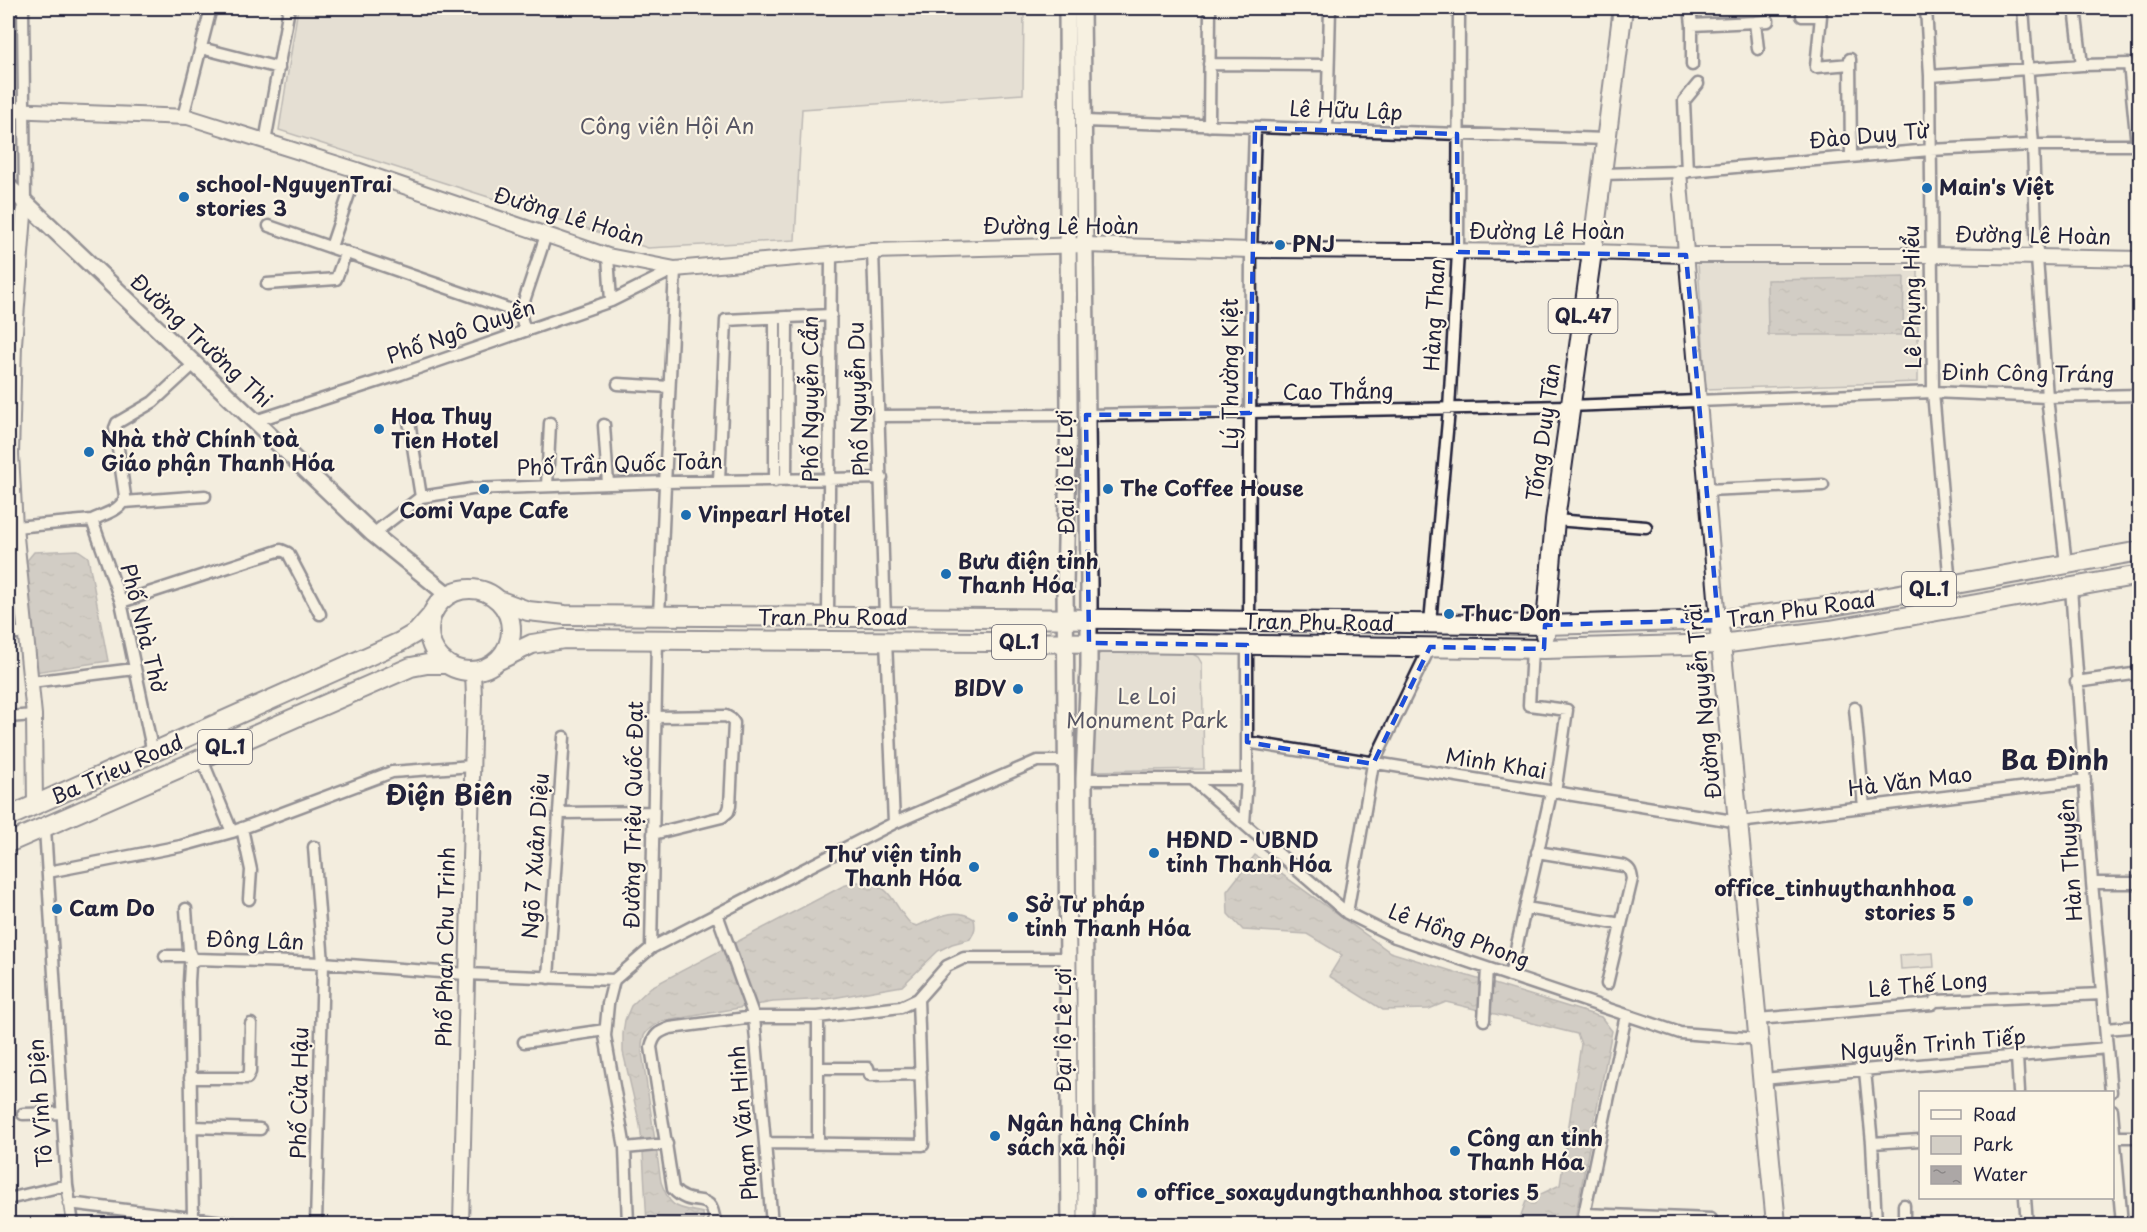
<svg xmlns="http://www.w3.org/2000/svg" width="2147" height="1232" viewBox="0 0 2147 1232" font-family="'Playpen Sans',sans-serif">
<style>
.park{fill:#d4cfc6;stroke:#7b7880;stroke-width:1.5}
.water{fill:url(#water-ripples);stroke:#75727b;stroke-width:1.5}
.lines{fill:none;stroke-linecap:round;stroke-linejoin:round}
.minor-casing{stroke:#22223b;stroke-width:15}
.tertiary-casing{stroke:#22223b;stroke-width:18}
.secondary-casing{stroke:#22223b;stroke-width:20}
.trunk-casing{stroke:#22223b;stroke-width:22}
.minor{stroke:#fcf5e5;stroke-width:10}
.tertiary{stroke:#fcf5e5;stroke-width:14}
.secondary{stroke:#fcf5e5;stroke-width:15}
.trunk{stroke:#fcf5e5;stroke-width:18}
.marked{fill:none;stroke:#1d4ed8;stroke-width:4.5;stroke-dasharray:12 8;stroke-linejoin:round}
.poi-dot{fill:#1f6fb2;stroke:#fcf5e5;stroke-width:2}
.labels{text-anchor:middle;stroke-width:4.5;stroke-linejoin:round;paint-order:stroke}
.shield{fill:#fcf5e5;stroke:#63616e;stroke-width:1.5}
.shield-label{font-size:20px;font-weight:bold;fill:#22223b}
.street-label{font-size:21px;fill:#22223b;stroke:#fcf5e5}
.park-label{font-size:21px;fill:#575665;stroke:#fcf5e5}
.poi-label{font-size:21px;font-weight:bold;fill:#22223b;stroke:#fcf5e5;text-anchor:start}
.district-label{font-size:27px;font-weight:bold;fill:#22223b;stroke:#fcf5e5}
</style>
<defs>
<pattern id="water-ripples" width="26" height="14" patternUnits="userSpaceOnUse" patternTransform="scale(1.5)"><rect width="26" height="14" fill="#aca7a6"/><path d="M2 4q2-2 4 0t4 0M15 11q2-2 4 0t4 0" fill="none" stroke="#8c8888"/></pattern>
</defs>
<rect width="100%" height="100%" fill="#f3edde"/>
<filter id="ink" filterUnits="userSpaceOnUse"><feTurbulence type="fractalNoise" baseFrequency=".0167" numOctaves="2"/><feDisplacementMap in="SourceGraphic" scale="12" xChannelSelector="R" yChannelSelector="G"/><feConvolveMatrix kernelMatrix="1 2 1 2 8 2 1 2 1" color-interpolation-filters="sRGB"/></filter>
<g filter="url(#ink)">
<path class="park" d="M298,8H1024L1023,94L802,109L795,240L648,248L279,130Z
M1698,263H1918V382L1706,389Z
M1101,653H1191L1198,657L1202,664L1204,769L1093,771V665L1095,657Z
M1933,953L1934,967L1901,969L1900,955Z"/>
<path class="water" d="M1904,277L1903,335H1768L1767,280Z
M78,550L88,557L108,661L35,672L25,563L34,552Z
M1255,855L1390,952L1601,1017L1612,1031L1574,1224H1518L1526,1201L1560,1185L1581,1044L1577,1034L1446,1002L1429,1009L1383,1010L1329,976L1342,955L1307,934L1243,930L1228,914L1227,891Z
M857,882C896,884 889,902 911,924L917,926C937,918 954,906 974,919C976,927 975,932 970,939L952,944L938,951L902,986L827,999L773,1002L660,1022C645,1031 641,1035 642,1052L661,1182C671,1210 676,1207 703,1213L704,1224H647L643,1153L640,1125L623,1052V1034L625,1020L631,1006L651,987L843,886Z"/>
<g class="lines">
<g class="minor-casing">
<path id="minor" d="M23,8L25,202
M1690,8L1692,25V65
M1803,8L1802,16H1821L1816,67L1850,64
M1926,8L1930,76L1933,392L1950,585
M2023,8L2033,145L2037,258L2047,397L2066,564
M2075,8L2082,65
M1755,22L1768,21
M1692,25L1755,22L1758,49
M201,48L279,68
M1850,59L1851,157
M1209,64L1327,65
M1930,76L2082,65L2129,64L2137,145
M183,117L211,8
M1084,121L1606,139
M1209,126L1210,8
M1327,130L1330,8
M265,142L289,8
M1687,172L1684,101L1698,84
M1602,174L1679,172L1930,150L2033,145H2140
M269,226L520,313
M331,247L357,170
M873,251L885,617
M608,256L611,301
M267,284L336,279L346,252
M775,318V481
M525,331L520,313L546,235
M618,384L669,387
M1086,415L1569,406L1933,392L2047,397L2140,395
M880,416L1069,415
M255,421L401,374L611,301L675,269L659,615
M409,421L421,497
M604,425L608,484
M786,480L787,317
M719,481L726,320L831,315
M547,486L550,423
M1706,490L1823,485
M124,502L205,496
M92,520C104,514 123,510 125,496L115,428L117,423L153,402L194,364
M1555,520L1646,527
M15,527L92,520L121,602L153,753
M373,534L421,497L472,489L664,482L882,478
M2071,588L2092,883L2111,1092
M121,602L281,550L288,553L320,614
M828,616L831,255
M1249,621L1251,250L1255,128
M1430,623L1449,409L1458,252L1459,8
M8,633H25
M886,641L894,823
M1532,649L1529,705L1567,710L1555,793
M31,682L134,669
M2076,682L2140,673
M1855,708L1864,807
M8,717L34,715
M1247,742L1739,822L2085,780
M201,757L232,832
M1191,778L1347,913L1395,937L1680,1033L1759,1039
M1084,779H1247
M559,813L653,812
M1244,824L1247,779V645
M45,828L67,1185L73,1224
M242,828L251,870L249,899
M653,834L722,817L728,812L730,806L734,723L731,719L726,716L654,717
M314,847L323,963L316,1224
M1537,852L1624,866C1630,869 1631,872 1632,879L1607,984
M48,872L181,846L232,832L392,772L472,766
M2092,883H2140
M1526,908L1621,924
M186,909L189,951L193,960
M1347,913L1373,764L1430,647
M717,914L754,1017L772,1224
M651,948L894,823L1037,761H1066
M165,956H186L192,961
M1510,976L1551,793
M548,978L564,737
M1757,1019L1932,1004L1935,1001L2102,994
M1484,1020L1487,968
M2106,1029L2140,1026
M524,1042L605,1030
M2017,1057L2019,1092
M818,1068H868L870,1075L921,1074
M1865,1071L1872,1143L1876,1224
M190,1078H247L250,1072L251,1024
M1763,1079L2107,1048
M2112,1110L2122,1224
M23,1114L62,1113
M192,1127L260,1129
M2115,1137H2140
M766,1143L923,1145L918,999
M1872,1143L1920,1140
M818,1144V1017
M625,1148L667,1144
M2025,1198L2027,1224
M8,1199L67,1185
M69,1203L240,1224
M1584,1214L1711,1219
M193,1218L189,982L190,965L196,959L323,963L466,974L614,980
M628,1224L625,1148L605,1036L608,1004L614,980L651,948L657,639
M715,1224C712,1186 694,1212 673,1189L651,1047C654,1035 658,1032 670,1028L754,1017H818L901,1007L918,999L947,966L964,958H1068
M1582,1224L1626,1015
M1904,1224V1205"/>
</g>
<g class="tertiary-casing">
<path id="tertiary" d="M8,110L188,117L357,170L608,256L675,269L873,251L1085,245L1251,250L1592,252L1686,255H1933L2140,259
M1679,172L1718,620
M25,202L14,344L11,454L15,527L34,715L35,805
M461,1224L474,698L473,671"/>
</g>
<g class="secondary-casing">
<path id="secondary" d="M1067,8L1069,415L1065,585L1070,1224
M1082,8L1089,584V667L1084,779L1086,1224
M8,186L373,534L448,595"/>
</g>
<g class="trunk-casing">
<path id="trunk" d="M429 630a41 41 0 1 1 82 0a41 41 0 1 1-82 0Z
M498,600L528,611L565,615L1118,619L1545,625L1718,620L1827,607L2140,551
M1720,632L1776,1224
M1545,635L1555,520L1592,252L1623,8
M497,661L532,644L564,639L1119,643L1544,649L1721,644L1830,630L2140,575
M8,817L400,642L417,632L431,616
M8,843L411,667L427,664H447"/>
</g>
<use href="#minor" class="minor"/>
<use href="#tertiary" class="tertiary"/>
<use href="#secondary" class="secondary"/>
<use href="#trunk" class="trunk"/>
</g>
</g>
<path d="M0 0H2147V1232H0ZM1255,128L1457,134L1458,252L1686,255L1718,620L1545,625L1544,649L1430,647L1373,764L1247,742V645L1089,643L1086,415L1250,413Z" fill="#f3edde" fill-opacity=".55" fill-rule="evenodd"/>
<path class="marked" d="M1255,128L1457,134L1458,252L1686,255L1718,620L1545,625L1544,649L1430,647L1373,764L1247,742V645L1089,643L1086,415L1250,413Z"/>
<g class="poi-dot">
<circle cx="1927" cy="188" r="6"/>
<circle cx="184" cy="197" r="6"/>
<circle cx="1280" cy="245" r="6"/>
<circle cx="379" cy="429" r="6"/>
<circle cx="89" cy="452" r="6"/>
<circle cx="484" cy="489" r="6"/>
<circle cx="1108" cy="489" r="6"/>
<circle cx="686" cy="515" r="6"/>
<circle cx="946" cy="574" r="6"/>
<circle cx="1449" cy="614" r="6"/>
<circle cx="1018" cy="689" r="6"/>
<circle cx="1154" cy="853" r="6"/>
<circle cx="974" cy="867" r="6"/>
<circle cx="1968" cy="901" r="6"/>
<circle cx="57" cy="909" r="6"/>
<circle cx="1013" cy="917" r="6"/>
<circle cx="995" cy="1136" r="6"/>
<circle cx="1455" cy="1151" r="6"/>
<circle cx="1142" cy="1193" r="6"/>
</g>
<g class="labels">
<g class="shield">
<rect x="1548.5" y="299" width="69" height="34" rx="4.5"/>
<rect x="1902" y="572" width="54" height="34" rx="4.5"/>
<rect x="992" y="625" width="54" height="34" rx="4.5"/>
<rect x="198" y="730" width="54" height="34" rx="4.5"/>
</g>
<g class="shield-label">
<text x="1583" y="323">QL.47</text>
<text x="1929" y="596">QL.1</text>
<text x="1019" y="649">QL.1</text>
<text x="225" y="754">QL.1</text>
</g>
<g class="street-label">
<text transform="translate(1346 111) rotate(2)" y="7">Lê Hữu Lập</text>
<text transform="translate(1869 136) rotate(-5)" y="7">Đào Duy Từ</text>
<text transform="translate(569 217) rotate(17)" y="7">Đường Lê Hoàn</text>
<text x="1061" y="234">Đường Lê Hoàn</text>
<text x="1547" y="239">Đường Lê Hoàn</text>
<text transform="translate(2033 236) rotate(1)" y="7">Đường Lê Hoàn</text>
<text transform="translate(1913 297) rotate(-91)" y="7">Lê Phụng Hiểu</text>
<text transform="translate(1435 315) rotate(-87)" y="7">Hàng Than</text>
<text transform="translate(461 332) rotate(-19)" y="7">Phố Ngô Quyền</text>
<text transform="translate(201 341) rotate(43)" y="7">Đường Trường Thi</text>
<text transform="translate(1231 374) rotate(-90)" y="7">Lý Thường Kiệt</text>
<text transform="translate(2028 374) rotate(1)" y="7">Đinh Công Tráng</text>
<text transform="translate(1338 392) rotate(-1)" y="7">Cao Thắng</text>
<text transform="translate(811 399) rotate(-90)" y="7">Phố Nguyễn Cẩn</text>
<text transform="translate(859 399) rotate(-92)" y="7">Phố Nguyễn Du</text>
<text transform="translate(1544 432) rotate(-82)" y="7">Tống Duy Tân</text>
<text transform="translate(620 465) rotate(-2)" y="7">Phố Trần Quốc Toản</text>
<text transform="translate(1066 472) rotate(-91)" y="7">Đại lộ Lê Lợi</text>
<text transform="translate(1801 610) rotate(-8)" y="7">Tran Phu Road</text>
<text x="833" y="625">Tran Phu Road</text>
<text transform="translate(1319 623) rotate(1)" y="7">Tran Phu Road</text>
<text transform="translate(143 628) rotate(76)" y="7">Phố Nhà Thờ</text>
<text transform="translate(1704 701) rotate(-96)" y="7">Đường Nguyễn Trãi</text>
<text transform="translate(1496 764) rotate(9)" y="7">Minh Khai</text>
<text transform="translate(117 770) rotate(-24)" y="7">Ba Trieu Road</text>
<text transform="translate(1910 782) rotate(-7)" y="7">Hà Văn Mao</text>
<text transform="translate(634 815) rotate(-89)" y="7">Đường Triệu Quốc Đạt</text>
<text transform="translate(536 856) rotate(-86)" y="7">Ngõ 7 Xuân Diệu</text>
<text transform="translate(2071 860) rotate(-94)" y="7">Hàn Thuyên</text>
<text transform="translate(1459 936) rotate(20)" y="7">Lê Hồng Phong</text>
<text transform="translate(255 941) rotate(2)" y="7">Đông Lân</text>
<text transform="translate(446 947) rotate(-89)" y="7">Phố Phan Chu Trinh</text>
<text transform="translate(1928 985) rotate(-5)" y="7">Lê Thế Long</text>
<text transform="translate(1064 1030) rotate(-90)" y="7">Đại lộ Lê Lợi</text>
<text transform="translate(1933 1045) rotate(-5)" y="7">Nguyễn Trinh Tiếp</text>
<text transform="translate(300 1093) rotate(-89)" y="7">Phố Cửa Hậu</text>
<text transform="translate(41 1103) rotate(-94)" y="7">Tô Vĩnh Diện</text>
<text transform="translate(744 1123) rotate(-95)" y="7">Phạm Văn Hinh</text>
</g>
<g class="park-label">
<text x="667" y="134">Công viên Hội An</text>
<text x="1147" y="704">Le Loi<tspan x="1147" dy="24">Monument Park</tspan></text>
</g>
<g class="poi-label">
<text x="196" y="192">school-NguyenTrai<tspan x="196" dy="24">stories 3</tspan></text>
<text x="1939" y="195">Main's Việt</text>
<text x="1292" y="252">PNJ</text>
<text x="391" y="424">Hoa Thuy<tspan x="391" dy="24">Tien Hotel</tspan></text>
<text x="101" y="447">Nhà thờ Chính toà<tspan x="101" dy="24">Giáo phận Thanh Hóa</tspan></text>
<text x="1120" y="496">The Coffee House</text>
<text x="484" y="518" text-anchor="middle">Comi Vape Cafe</text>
<text x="698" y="522">Vinpearl Hotel</text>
<text x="958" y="569">Bưu điện tỉnh<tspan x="958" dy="24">Thanh Hóa</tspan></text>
<text x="1461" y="621">Thuc Don</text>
<text x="1006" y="696" text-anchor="end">BIDV</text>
<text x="1166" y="848">HĐND - UBND<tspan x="1166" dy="24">tỉnh Thanh Hóa</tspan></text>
<text x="962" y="862" text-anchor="end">Thư viện tỉnh<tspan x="962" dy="24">Thanh Hóa</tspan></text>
<text x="1956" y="896" text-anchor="end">office_tinhuythanhhoa<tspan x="1956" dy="24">stories 5</tspan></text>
<text x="1025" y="912">Sở Tư pháp<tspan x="1025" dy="24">tỉnh Thanh Hóa</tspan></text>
<text x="69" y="916">Cam Do</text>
<text x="1007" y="1131">Ngân hàng Chính<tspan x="1007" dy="24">sách xã hội</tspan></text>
<text x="1467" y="1146">Công an tỉnh<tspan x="1467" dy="24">Thanh Hóa</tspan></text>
<text x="1154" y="1200">office_soxaydungthanhhoa stories 5</text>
</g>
<g class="district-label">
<text x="2055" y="770">Ba Đình</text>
<text x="449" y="805">Điện Biên</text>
</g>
</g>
<rect width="2147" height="1232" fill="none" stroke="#fcf5e5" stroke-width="30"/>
<rect x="15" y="15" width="2117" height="1202" fill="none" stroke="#22223b" stroke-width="2" filter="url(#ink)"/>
<rect x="1919" y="1091" width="195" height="108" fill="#fcf5e5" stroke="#a5a1a1" stroke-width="1.5"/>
<rect x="1931" y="1110" width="30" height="9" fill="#fcf5e5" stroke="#a5a1a1" stroke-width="1.5"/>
<text x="1973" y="1121" font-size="18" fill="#22223b">Road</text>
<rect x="1931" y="1136" width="30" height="18" fill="#d4cfc6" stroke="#a5a1a1" stroke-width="1.5"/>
<text x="1973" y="1151" font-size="18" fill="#22223b">Park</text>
<rect x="1931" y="1166" width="30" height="18" fill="url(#water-ripples)" stroke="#a5a1a1" stroke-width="1.5"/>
<text x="1973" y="1181" font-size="18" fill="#22223b">Water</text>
</svg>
